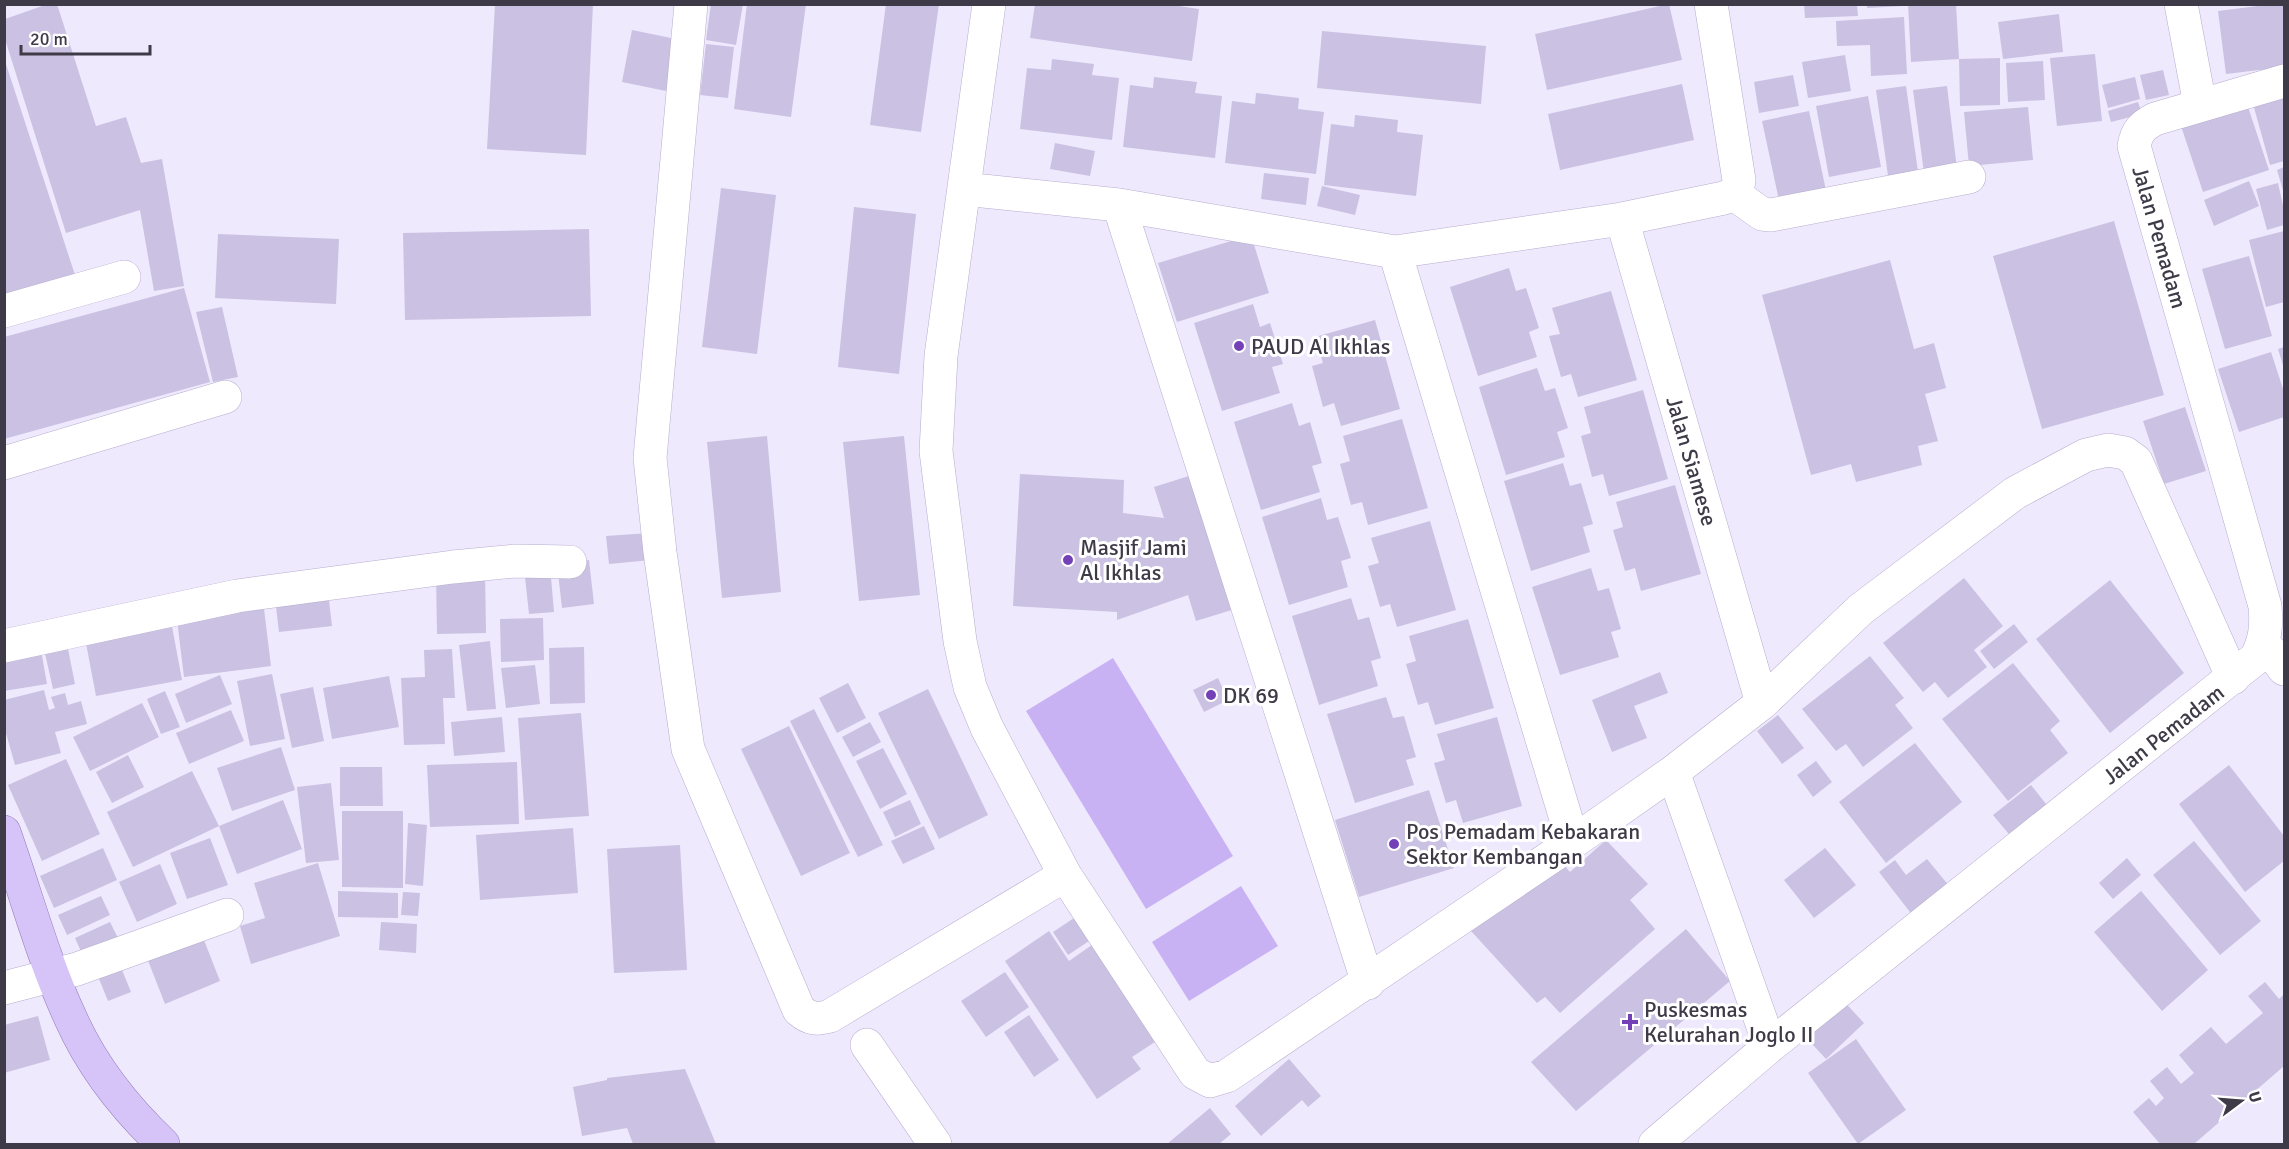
<svg xmlns="http://www.w3.org/2000/svg" width="2289" height="1149" viewBox="0 0 2289 1149" font-family="Signika,sans-serif">
<style>
.green{fill:#c8b2f4}
.building{fill:#cbc1e2}
.lines{fill:none;stroke-linecap:round;stroke-linejoin:round}
.minor-casing{stroke:#b7adcd;stroke-width:34}
.major-casing{stroke:#8f7ab7;stroke-width:34}
.minor{stroke:#fff;stroke-width:33}
.major{stroke:#d6c4f8;stroke-width:33}
.poi-dot{fill:#7340b7;stroke:#fff;stroke-width:2}
.labels{text-anchor:middle;stroke-width:6;stroke-linejoin:round;paint-order:stroke}
.street-label{font-size:22px;fill:#3e3a47;stroke:#fff}
.poi-label{font-size:22px;fill:#3e3a47;stroke:#fff;text-anchor:start}
</style>
<rect width="100%" height="100%" fill="#efe9fe"/>
<path class="green" d="M1113,658L1233,856L1146,909L1026,711Z
M1241,886L1278,946L1189,1001L1152,942Z"/>
<path class="building" d="M48,4H57L96,126L126,117L141,163L162,159L184,286L154,291L140,210L66,233L5,39V19Z
M495,4H593L586,155L487,149Z
M711,4H743L736,45L706,40Z
M747,4H806L791,117L734,109Z
M886,4H939L921,132L870,125Z
M1035,4H1165L1199,9L1192,61L1030,38Z
M1669,4L1682,60L1547,90L1535,34Z
M1804,4H1857L1858,16L1805,18Z
M1867,4H1903V6L1867,8Z
M1908,4H1956L1959,59L1911,62Z
M2274,4H2284V67L2226,74L2218,11Z
M2059,14L2063,52L2003,59L1998,22Z
M1904,17L1907,74L1871,76L1870,45L1837,46L1836,21Z
M632,30L676,39L666,91L622,82Z
M1322,31L1486,46L1481,104L1317,88Z
M706,44L734,47L728,98L700,95Z
M2095,54L2102,121L2057,126L2050,58Z
M1845,55L1851,91L1808,98L1802,62Z
M4,58L75,275L4,298Z
M2000,58V105L1960,106L1959,59Z
M1052,59L1094,64L1092,75L1119,78L1112,140L1020,129L1027,68L1051,70Z
M2043,61L2045,100L2008,102L2006,63Z
M2163,70L2169,95L2146,100L2140,75Z
M1793,75L1799,106L1759,113L1754,82Z
M1154,77L1197,82L1195,93L1222,96L1215,158L1123,147L1130,85L1153,88Z
M2135,77L2140,99L2108,108L2102,85Z
M1682,84L1694,140L1560,170L1548,114Z
M1906,86L1919,179L1889,183L1876,90Z
M1947,86L1957,169L1924,173L1913,90Z
M1256,93L1299,98L1298,109L1324,112L1316,174L1225,163L1232,101L1255,104Z
M2284,95V161L2270,165L2253,104Z
M1868,96L1881,167L1829,177L1816,106Z
M2138,102L2142,114L2111,122L2108,111Z
M2247,104L2269,170L2203,192L2181,126Z
M2028,107L2033,160L1969,166L1964,112Z
M1809,111L1827,195L1780,205L1762,121Z
M1355,115L1398,120L1397,132L1423,135L1416,196L1324,185L1331,124L1354,127Z
M1055,143L1095,151L1090,176L1050,169Z
M2284,167V194L2277,170Z
M1264,173L1309,178L1306,205L1261,199Z
M2249,181L2259,206L2214,226L2204,200Z
M2278,183L2284,210V225L2267,230L2256,189Z
M1322,186L1360,195L1355,215L1317,206Z
M721,188L776,195L757,354L702,347Z
M854,207L916,214L899,374L838,367Z
M2114,221L2164,395L2042,429L1993,256Z
M589,229L591,316L405,320L403,233Z
M2284,231V302L2266,307L2249,240Z
M218,234L339,239L336,304L215,298Z
M1251,235L1269,293L1177,322L1158,263Z
M2249,256L2272,336L2225,349L2202,269Z
M1890,260L1914,349L1934,343L1946,388L1925,394L1938,441L1918,446L1922,465L1856,482L1851,464L1811,475L1762,295Z
M1509,268L1516,291L1526,288L1539,328L1529,332L1537,357L1478,376L1450,287Z
M184,288L210,382L4,439V337Z
M1611,291L1637,380L1578,397L1571,374L1561,377L1549,336L1560,334L1552,308Z
M1253,304L1260,327L1270,323L1283,364L1272,367L1280,393L1222,411L1194,323Z
M222,307L238,377L213,382L196,312Z
M1375,320L1400,409L1341,426L1334,403L1323,407L1312,366L1323,363L1315,337Z
M2284,347V369L2278,349Z
M2271,352L2284,392V417L2239,432L2218,369Z
M1537,368L1545,391L1555,388L1568,428L1557,432L1565,457L1506,475L1479,387Z
M1643,390L1668,479L1609,496L1603,474L1592,477L1581,436L1591,433L1584,407Z
M1292,403L1299,426L1310,422L1322,463L1312,466L1320,492L1261,510L1234,422Z
M2185,407L2206,471L2164,484L2143,421Z
M1402,419L1428,508L1368,525L1362,502L1351,505L1340,464L1350,461L1343,436Z
M767,436L781,592L722,598L707,442Z
M904,436L920,595L859,601L843,442Z
M1563,463L1570,486L1581,483L1593,524L1583,527L1590,552L1531,571L1504,481Z
M1020,474L1124,480L1123,513L1164,518L1154,487L1192,475L1235,609L1196,621L1188,595L1117,620V612L1013,606Z
M1675,485L1701,574L1641,591L1635,568L1625,571L1613,530L1623,527L1616,502Z
M1321,498L1327,520L1338,517L1351,558L1341,561L1348,587L1289,605L1262,517Z
M1430,521L1456,610L1397,627L1390,604L1380,607L1368,566L1379,563L1371,538Z
M649,533L651,560L609,564L606,536Z
M589,560L594,604L562,608L557,564Z
M550,566L554,612L529,614L524,568Z
M1591,568L1598,591L1609,588L1621,629L1611,632L1619,657L1560,675L1532,587Z
M485,572L486,633L437,634L436,573Z
M1964,578L2003,626L1974,650L1987,667L1948,698L1935,682L1923,692L1883,643Z
M2110,580L2184,673L2110,733L2036,639Z
M328,592L332,626L279,632L275,598Z
M1351,598L1358,620L1369,617L1381,658L1371,661L1378,686L1319,705L1292,616Z
M264,609L271,666L184,677L177,620Z
M543,618L544,660L501,662L500,619Z
M1468,619L1494,708L1435,725L1428,702L1418,705L1406,664L1416,661L1409,636Z
M171,621L182,680L96,696L85,638Z
M2014,624L2028,642L1994,669L1980,651Z
M490,641L496,709L467,711L459,645Z
M67,644L75,684L53,689L44,649Z
M584,647L585,703L550,704L549,648Z
M452,649L455,698H443L445,744L404,745L401,678L425,677L424,650Z
M41,650L47,684L4,691V657Z
M1870,656L1904,698L1895,705L1913,728L1863,767L1846,744L1836,751L1802,709Z
M2013,663L2060,721L2050,730L2068,753L2008,801L1942,719Z
M535,665L540,704L506,708L501,668Z
M1660,672L1668,693L1634,706L1647,738L1612,752L1592,700Z
M272,674L285,739L250,746L237,681Z
M220,675L232,704L186,723L175,694Z
M389,676L399,727L332,739L323,688Z
M1218,678L1228,700L1204,712L1193,690Z
M848,683L866,718L837,733L819,698Z
M313,687L324,741L292,748L280,694Z
M928,689L988,815L939,839L878,713Z
M44,690L49,710L55,708L51,697L65,693L68,705L81,701L87,724L55,732L61,753L15,765L4,726V700Z
M165,691L180,727L161,734L147,699Z
M1386,697L1393,718L1404,716L1416,757L1406,760L1414,785L1355,803L1327,714Z
M142,703L159,737L90,771L73,737Z
M814,709L883,845L858,857L790,721Z
M231,710L244,741L189,764L176,733Z
M581,713L589,816L525,820L518,718Z
M1778,715L1804,748L1782,764L1757,731Z
M502,717L505,752L454,756L451,722Z
M1497,717L1522,806L1463,823L1456,800L1446,803L1434,763L1445,760L1437,734Z
M870,722L881,742L853,757L842,737Z
M789,726L850,853L801,876L741,749Z
M1915,743L1962,802L1886,863L1839,802Z
M281,747L295,790L232,811L217,768Z
M883,748L907,794L880,809L856,761Z
M128,755L144,787L112,803L96,772Z
M66,759L100,834L42,861L8,785Z
M1816,761L1832,782L1813,797L1797,775Z
M517,762L519,824L430,827L427,765Z
M2229,765L2284,836V861L2245,892L2179,804Z
M340,767H382L383,806H340Z
M192,771L219,826L283,800L302,849L237,874L219,826L133,867L107,812Z
M331,783L339,860L306,863L297,787Z
M2031,785L2050,809L2013,839L1993,815Z
M1429,790L1454,868L1359,897L1335,820Z
M910,800L921,824L895,837L883,812Z
M342,811H403V888L342,887Z
M408,823L427,825L423,886L405,884Z
M924,826L935,849L903,864L891,841Z
M573,828L578,893L480,900L476,835Z
M210,838L228,885L187,899L170,853Z
M1606,840L1648,884L1630,900L1655,929L1560,1013L1545,997L1537,1003L1471,931L1564,865L1570,872Z
M2194,841L2261,921L2220,955L2153,875Z
M680,845L687,970L614,973L607,849Z
M103,848L117,880L54,908L40,876Z
M1825,848L1856,885L1814,918L1784,880Z
M2127,858L2141,875L2113,899L2099,883Z
M1927,859L1950,887L1913,916L1879,872L1895,860L1906,875Z
M318,863L340,936L251,964L240,926L265,918L254,883Z
M160,864L177,904L137,922L119,882Z
M338,891L398,893V918L338,917Z
M2141,891L2208,970L2162,1011L2094,932Z
M403,892L420,893L418,916L401,915Z
M101,896L110,915L67,935L58,915Z
M1080,914L1095,937L1068,955L1053,932Z
M110,922L120,942L84,958L75,938Z
M381,922L417,924L416,953L379,950Z
M1686,929L1730,981L1576,1111L1531,1062Z
M1049,931L1069,961L1099,940L1164,1036L1132,1057L1141,1069L1097,1099L1005,961Z
M202,935L220,981L165,1004L147,958Z
M120,965L131,992L108,1001L97,974Z
M1005,972L1029,1007L986,1037L961,1001Z
M2265,982L2279,999L2284,994V1066L2194,1144H2160L2133,1112L2149,1098L2156,1106L2164,1098L2150,1081L2167,1067L2181,1084L2194,1073L2179,1055L2211,1027L2226,1044L2263,1013L2248,996Z
M1838,995L1864,1023L1826,1059L1800,1031Z
M1029,1015L1059,1060L1034,1077L1004,1032Z
M38,1016L50,1060L4,1073V1025Z
M1856,1039L1906,1110L1858,1144L1808,1073Z
M1289,1059L1321,1096L1308,1107L1302,1100L1261,1136L1235,1106Z
M685,1069L716,1144H633L627,1128L582,1136L573,1087L607,1080V1078Z
M1210,1108L1231,1134L1219,1144H1167Z"/>
<g class="lines">
<g class="minor-casing">
<path id="minor" d="M691,4L650,458L660,552L688,749L799,1010C810,1019 816,1020 830,1016L1065,875
M989,4L941,356L936,451L960,641L970,687L987,728L1065,875L1195,1073L1210,1081L1227,1076L1573,842L1673,772L1762,703L1861,609L2015,493L2086,455L2108,450L2125,453L2136,461L2233,678
M2181,4L2200,105
M964,189L1119,205L1395,252L1622,219L1724,198C1734,194 1738,191 1739,180L1711,4
M1734,194L1762,214L1771,215L1969,177
M1119,205L1368,983
M1622,219L1762,703
M1395,252L1573,842
M4,311L124,277
M4,463L225,397
M2264,643L2284,669
M4,646L237,596L453,567L515,561L570,562
M1673,772L1770,1046
M4,988L77,969L227,915
M867,1045L935,1144
M1655,1144L1770,1046L2256,658C2265,641 2267,626 2265,606L2134,146C2137,131 2142,126 2155,119L2284,81"/>
</g>
<g class="major-casing">
<path id="major" d="M4,832C26,894 43,959 71,1019C92,1066 126,1109 163,1144"/>
</g>
<use href="#minor" class="minor"/>
<use href="#major" class="major"/>
</g>
<g class="poi-dot">
<circle cx="1239" cy="346" r="6"/>
<circle cx="1068" cy="560" r="6"/>
<circle cx="1211" cy="695" r="6"/>
<circle cx="1394" cy="844" r="6"/>
<path d="M1627 1013h6v6h6v6h-6v6h-6v-6h-6v-6h6z"/>
</g>
<g class="labels">
<g class="street-label">
<text transform="translate(2160 237) rotate(74)" y="8">Jalan Pemadam</text>
<text transform="translate(1692 461) rotate(74)" y="8">Jalan Siamese</text>
<text transform="translate(2163 734) rotate(-38)" y="8">Jalan Pemadam</text>
</g>
<g class="poi-label">
<text x="1251" y="354">PAUD Al Ikhlas</text>
<text x="1080" y="555">Masjif Jami<tspan x="1080" dy="25">Al Ikhlas</tspan></text>
<text x="1223" y="703">DK 69</text>
<text x="1406" y="839">Pos Pemadam Kebakaran<tspan x="1406" dy="25">Sektor Kembangan</tspan></text>
<text x="1644" y="1017">Puskesmas<tspan x="1644" dy="25">Kelurahan Joglo II</tspan></text>
</g>
</g>
<rect width="2289" height="1149" fill="none" stroke="#3e3a47" stroke-width="12"/>
<g transform="translate(2241 1101) rotate(74)" stroke="#ffffff" stroke-width="4.5" paint-order="stroke">
<path d="M0-4.5L10 22L0 15L-10 22Z" fill="#3e3a47"/>
<text y="-9" font-size="16" font-weight="bold" text-anchor="middle" fill="#3e3a47">U</text>
</g>
<path d="M21 45v9h129v-9" fill="none" stroke="#3e3a47" stroke-width="3"/>
<text x="30" y="45" font-size="18" fill="#3e3a47" stroke="#ffffff" stroke-width="4.5" paint-order="stroke">20 m</text>
</svg>
